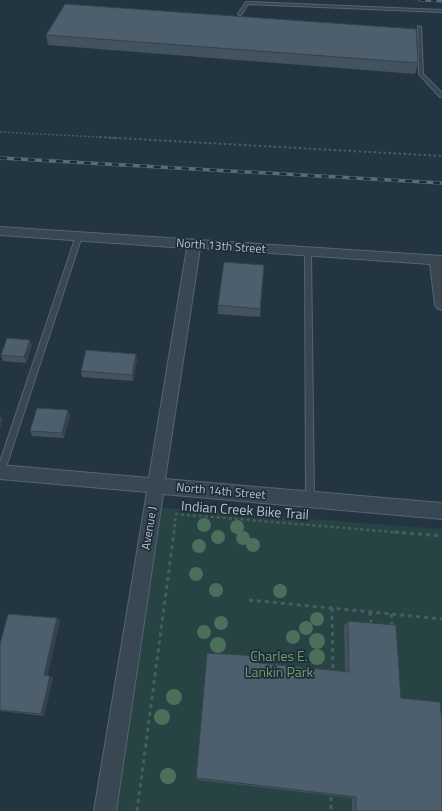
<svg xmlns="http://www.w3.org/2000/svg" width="442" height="811" viewBox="0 0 442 811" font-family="'Titillium Web',sans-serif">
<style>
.green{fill:#274343}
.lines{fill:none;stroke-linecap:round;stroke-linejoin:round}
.service-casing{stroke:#57646f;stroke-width:2}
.minor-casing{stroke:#57646f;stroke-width:2}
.path-far3{stroke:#455f5e;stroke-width:1.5;stroke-dasharray:2 2;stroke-linecap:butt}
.path-far2{stroke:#455f5e;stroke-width:2;stroke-dasharray:2.5 2.5;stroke-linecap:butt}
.path-far1{stroke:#455f5e;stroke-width:2.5;stroke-dasharray:3 3;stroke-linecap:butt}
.path{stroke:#455f5e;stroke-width:3;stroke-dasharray:4 4;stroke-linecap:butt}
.service{fill:#394752;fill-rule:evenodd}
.minor{fill:#394752;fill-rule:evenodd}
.rail-far1-casing{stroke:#5b6b79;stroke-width:3}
.rail-casing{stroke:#5b6b79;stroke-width:3.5}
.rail-far1{stroke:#1e2c37;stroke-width:2;stroke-dasharray:5.5;stroke-linecap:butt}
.rail{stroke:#1e2c37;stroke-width:2.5;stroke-dasharray:7;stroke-linecap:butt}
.tree{fill:#4c6f5b}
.wall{fill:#42525e}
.shaded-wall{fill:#36424c}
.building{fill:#4d5f6d;stroke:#36424c}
.labels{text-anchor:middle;stroke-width:3.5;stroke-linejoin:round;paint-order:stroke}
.street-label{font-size:12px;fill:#b6c1cc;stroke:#1e2c37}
.near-street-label{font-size:14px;fill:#b6c1cc;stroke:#1e2c37}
.near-park-label{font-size:14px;fill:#6c9e70;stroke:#1e2c37}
</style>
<rect width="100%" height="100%" fill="#243542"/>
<path class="green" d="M153,507L442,529V811H106Z"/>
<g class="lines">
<g class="service-casing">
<path id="service" d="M247,2L442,10V12L248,4L241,15H239L238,14L246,2Z
M418,26L421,27L423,74L442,93V97H440L419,74Z
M79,234L82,236L4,473L3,475L0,476V462L76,236Z
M308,250L311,252L314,499L313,501L310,503L307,501L306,499L305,252Z"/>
</g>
<g class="minor-casing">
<path id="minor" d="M0,227L442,256V310L437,308L435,305L430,264L200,248L165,479L442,503V519L163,494L116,811H94L147,492L0,479V465L149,478L187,248L0,235Z"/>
</g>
<path class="path-far3" d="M0,132L118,138"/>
<path class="path-far2" d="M99,137L442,156"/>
<path class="path-far1" d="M174,533L176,514L406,533"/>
<path class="path" d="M394,532L442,536
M249,600L442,619
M332,608L333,673
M370,612L371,625
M391,614L392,627
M331,797V811
M137,811L174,532"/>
<use href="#service" class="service"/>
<use href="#minor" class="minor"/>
<g class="rail-far1-casing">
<path id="rail-far1" d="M420,0L442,1"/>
</g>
<g class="rail-casing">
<path id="rail" d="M0,158L442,183"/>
</g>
<use href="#rail-far1" class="rail-far1"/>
<use href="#rail" class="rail"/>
</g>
<g class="tree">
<circle cx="204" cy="525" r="7"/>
<circle cx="237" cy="527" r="7"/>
<circle cx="218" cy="537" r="7"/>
<circle cx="243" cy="538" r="7"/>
<circle cx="253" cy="545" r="7"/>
<circle cx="199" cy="546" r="7"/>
<circle cx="196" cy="574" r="7"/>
<circle cx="216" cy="590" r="7"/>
<circle cx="280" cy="591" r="7"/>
<circle cx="317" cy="619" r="7"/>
<circle cx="221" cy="623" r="7"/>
<circle cx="306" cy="628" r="7"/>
<circle cx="204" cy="632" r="7"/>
<circle cx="293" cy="637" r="7"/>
<circle cx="317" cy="641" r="8"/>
<circle cx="218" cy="645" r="8"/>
<circle cx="317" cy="657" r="8"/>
<circle cx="174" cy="697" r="8"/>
<circle cx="162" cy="717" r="8"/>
<circle cx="168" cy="776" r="8"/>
</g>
<path class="wall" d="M46,35L418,63L415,74L48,45Z
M264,265L260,317L218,314V305Z
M32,345L26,363L3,361L1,355Z
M137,359L133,381L82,377L81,371Z
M70,415L64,438L32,436L30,431Z
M57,618L60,621L47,676L53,678L44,716L0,711V644Z
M348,621L401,698L442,811H352V798L197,780L196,778L259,663L345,671L344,626Z"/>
<path class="shaded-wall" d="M30,340L32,345L26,363L24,357Z
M136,354L137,359L133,381L132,375Z
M68,410L70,415L64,438L62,433Z
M0,415L3,420L0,429Z
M57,618L60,621L47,678L44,675Z
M50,676L53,678L44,716L41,714Z"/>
<path class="building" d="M65,4L416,29L418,63L46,35Z
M224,262L264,265L260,309L218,305Z
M7,338L30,340L24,357L1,355Z
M86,350L136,354L132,375L81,371Z
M37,408L68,410L62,433L30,431Z
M8,614L57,618L44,675L50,676L41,714L0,710V644Z
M348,621L396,625L401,698L440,702L442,722V811H356V797L196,778L207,653L259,656V663L349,672Z"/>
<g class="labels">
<g class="street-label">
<text transform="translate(221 246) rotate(4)" y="4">North 13th Street</text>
<text transform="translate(221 491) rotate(5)" y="4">North 14th Street</text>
<text transform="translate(149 528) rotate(-81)" y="4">Avenue J</text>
</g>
<g class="near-street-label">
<text transform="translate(245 510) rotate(4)" y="5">Indian Creek Bike Trail</text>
</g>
<g class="near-park-label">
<text x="279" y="661">Charles E.<tspan x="279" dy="16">Lankin Park</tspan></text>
</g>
</g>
</svg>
